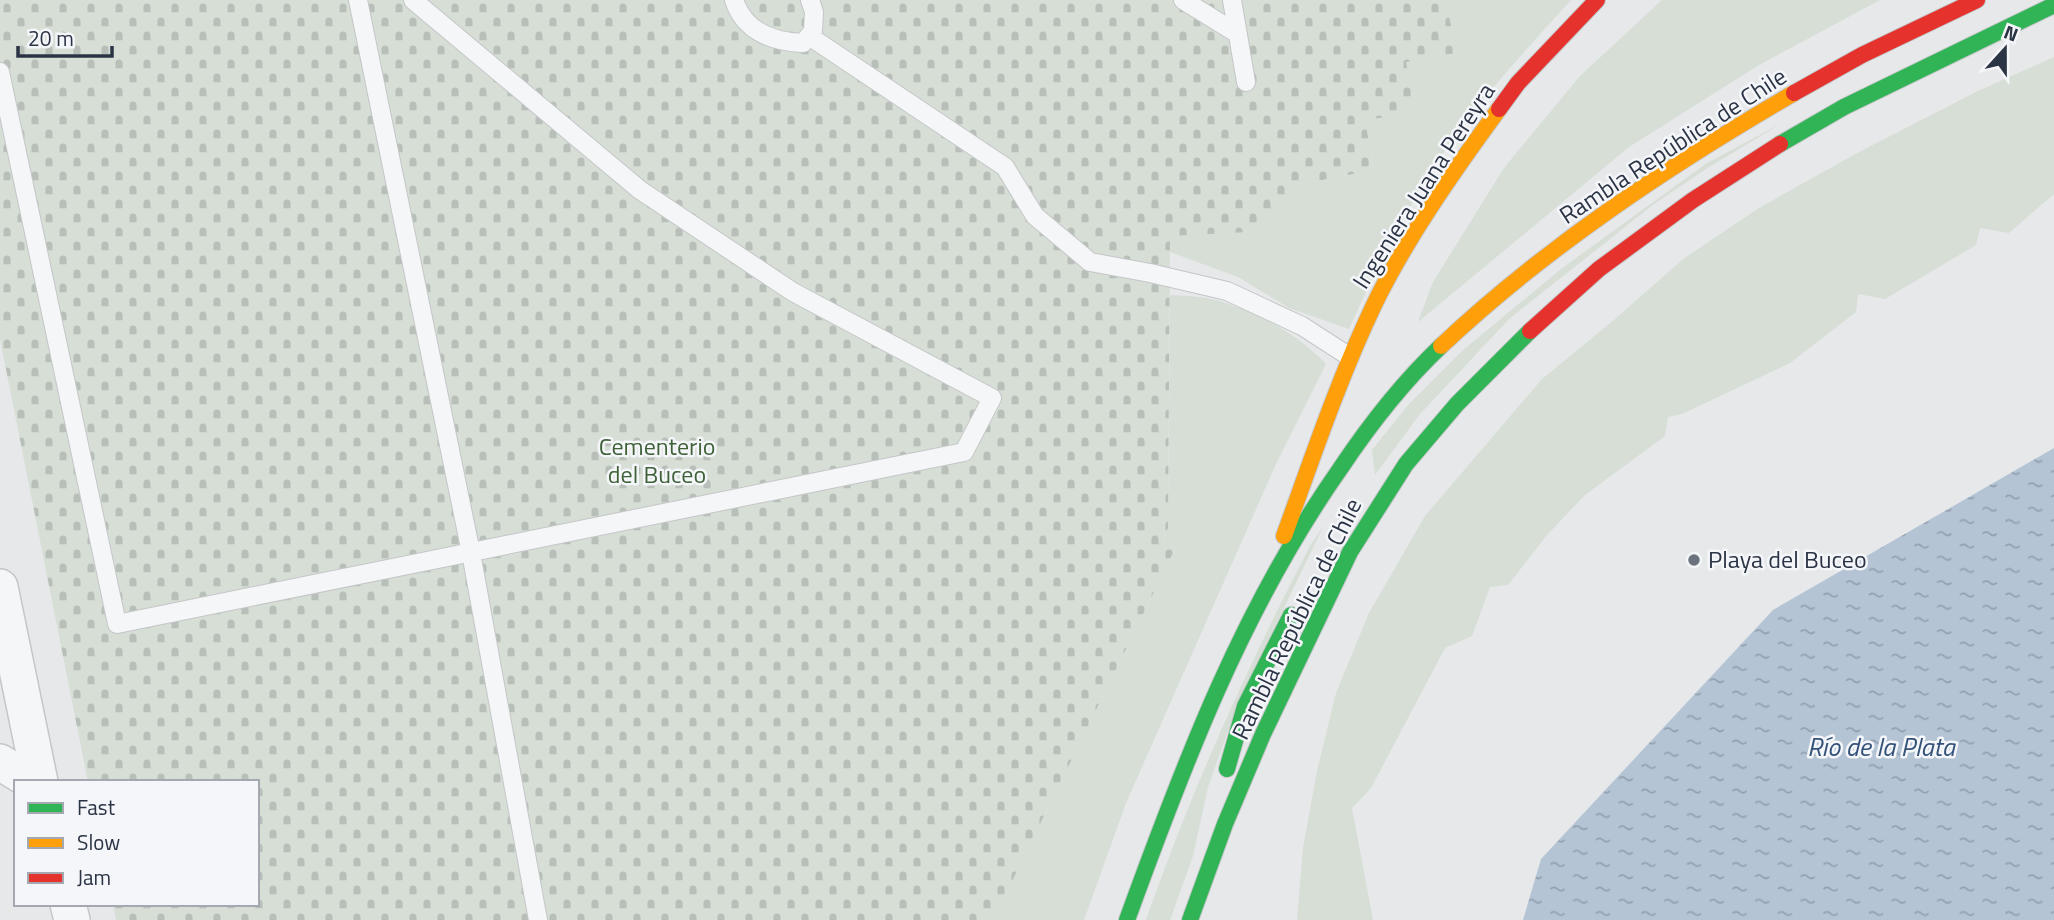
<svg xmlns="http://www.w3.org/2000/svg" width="2054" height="920" viewBox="0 0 2054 920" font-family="'Titillium Web',sans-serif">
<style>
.green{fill:#d6ded6}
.cemetery{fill:url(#cemetery-stones)}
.water{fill:url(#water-ripples)}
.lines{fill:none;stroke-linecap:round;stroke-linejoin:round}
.lane-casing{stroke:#c4c6c8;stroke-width:20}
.street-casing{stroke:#c4c6c8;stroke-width:38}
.fast-casing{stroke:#c4c6c8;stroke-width:18}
.slow-casing{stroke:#c4c6c8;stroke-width:18}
.jam-casing{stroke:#c4c6c8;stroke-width:18}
.lane{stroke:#f5f6f7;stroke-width:18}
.street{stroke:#f5f6f7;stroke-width:35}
.fast{stroke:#30b455;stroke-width:16}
.slow{stroke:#ff9f0a;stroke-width:16}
.jam{stroke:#e5322d;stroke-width:16}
.poi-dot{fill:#6c737f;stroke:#f4f6f9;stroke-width:2.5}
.labels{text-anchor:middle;stroke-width:5;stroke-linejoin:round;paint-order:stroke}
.street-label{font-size:24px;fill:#2b3445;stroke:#f4f6f9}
.park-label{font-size:24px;fill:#3f6138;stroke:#f4f6f9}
.poi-label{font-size:24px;fill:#2b3445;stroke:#f4f6f9;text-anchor:start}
.water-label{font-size:26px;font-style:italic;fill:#34527a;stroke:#f4f6f9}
</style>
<defs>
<pattern id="cemetery-stones" width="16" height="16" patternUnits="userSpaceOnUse" patternTransform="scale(1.75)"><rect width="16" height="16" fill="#d6ded6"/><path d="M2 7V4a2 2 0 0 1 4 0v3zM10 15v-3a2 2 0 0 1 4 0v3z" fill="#b8bfb9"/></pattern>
<pattern id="water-ripples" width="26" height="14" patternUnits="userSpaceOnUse" patternTransform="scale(1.75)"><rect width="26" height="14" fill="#b4c4d5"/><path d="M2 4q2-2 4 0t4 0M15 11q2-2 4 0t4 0" fill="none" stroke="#93a0af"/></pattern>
</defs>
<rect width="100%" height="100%" fill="#e6e8ea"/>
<path class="green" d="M1467,0H1571C1533,42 1494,84 1460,129C1415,191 1380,260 1349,329L1289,308L1238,277L1170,252V235L1250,232L1286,187L1374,170L1365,120L1447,4Z
M1662,0H1880L1759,65L1629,147L1418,322L1433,282L1504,168L1580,76Z
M2054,57V194L2009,233L1980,228L1976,245L1885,299L1858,294L1856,312L1790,363L1682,414L1668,417L1665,436L1585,495L1547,535L1508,585L1490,587L1472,636L1445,648L1371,788L1352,808L1373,920H1297L1303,848L1317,771L1336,693L1369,613L1425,516L1542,379L1614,320L1683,259L1759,208L1859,152L1978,91Z
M1784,122L1709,167L1654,204L1509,319L1420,414L1375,475L1372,450L1409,404L1462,351L1561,269L1707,163Z
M1170,295C1190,296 1211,297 1229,304C1265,316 1300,337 1326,364L1276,464L1126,803L1084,920H993L1175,549L1162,543L1168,528Z
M1324,525L1238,703L1208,787L1193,856L1170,920H1146C1191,791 1247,667 1310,546Z"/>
<path class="cemetery" d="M0,0H1467L1447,5L1456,53L1406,62L1415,113L1365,120L1374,170L1286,187L1289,208L1250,232L1170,236L1168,528L1162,542L1175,549L993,920H116L113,904H257V782H88L0,339Z"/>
<path class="water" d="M2054,448V920H1523L1541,859L1773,610Z"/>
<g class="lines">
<g class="lane-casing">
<path id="lane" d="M358,0L471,553L538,920
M734,0C744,31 772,42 803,43L813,31L814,12L810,0
M1183,0L1238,34
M1232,0L1246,82
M809,36L1005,167L1035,216L1090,262L1150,273L1227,291L1302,326L1350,357
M0,72L117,624L964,452L992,398L793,292L640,190L413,0"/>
</g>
<g class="street-casing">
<path id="street" d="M0,587L40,782
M0,762L32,782
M68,904L72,920"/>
</g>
<g class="fast-casing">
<path id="fast" d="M1780,144L1844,107L2054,5
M1227,769L1245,706L1291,615
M1127,920C1184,763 1243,607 1340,469C1370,424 1402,383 1441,346
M1190,920L1225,824L1263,734L1350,552L1406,464L1457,404L1530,331"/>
</g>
<g class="slow-casing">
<path id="slow" d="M1441,346C1546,247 1670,165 1794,93
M1284,536C1312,459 1338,381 1373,307C1405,240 1455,169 1499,109"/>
</g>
<g class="jam-casing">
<path id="jam" d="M1794,93L1862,55L1977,0
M1499,109L1518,83L1597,0
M1530,331L1599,269L1693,200L1780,144"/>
</g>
<use href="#lane" class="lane"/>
<use href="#street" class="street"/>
<use href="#fast" class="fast"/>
<use href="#slow" class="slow"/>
<use href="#jam" class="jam"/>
</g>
<circle class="poi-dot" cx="1694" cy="560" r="7"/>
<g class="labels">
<g class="street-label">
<text transform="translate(1673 146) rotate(-33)" y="8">Rambla República de Chile</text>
<text transform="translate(1424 186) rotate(-57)" y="8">Ingeniera Juana Pereyra</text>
<text transform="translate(1297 619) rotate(-64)" y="8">Rambla República de Chile</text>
</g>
<g class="park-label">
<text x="657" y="455">Cementerio<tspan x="657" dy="28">del Buceo</tspan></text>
</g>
<g class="poi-label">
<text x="1708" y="568">Playa del Buceo</text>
</g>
<g class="water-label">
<text x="1881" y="756">Río de la Plata</text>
</g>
</g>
<rect x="14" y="780" width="245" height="126" fill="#f4f6f9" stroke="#a4a8b1" stroke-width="2"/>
<rect x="28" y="803" width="35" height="10" fill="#30b455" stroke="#a4a8b1" stroke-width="2"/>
<text x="77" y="815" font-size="21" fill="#2b3445">Fast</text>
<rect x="28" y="838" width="35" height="10" fill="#ff9f0a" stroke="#a4a8b1" stroke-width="2"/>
<text x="77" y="850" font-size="21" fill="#2b3445">Slow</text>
<rect x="28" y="873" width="35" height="10" fill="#e5322d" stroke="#a4a8b1" stroke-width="2"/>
<text x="77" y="885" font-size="21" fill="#2b3445">Jam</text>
<g transform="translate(2005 49) rotate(21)" stroke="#f4f6f9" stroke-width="5" paint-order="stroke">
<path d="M0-5L12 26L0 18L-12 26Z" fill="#2b3445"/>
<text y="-10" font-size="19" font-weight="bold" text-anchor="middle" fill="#2b3445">N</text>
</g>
<path d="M18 46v10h94v-10" fill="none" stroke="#2b3445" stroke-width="3.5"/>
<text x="28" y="46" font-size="21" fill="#2b3445" stroke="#f4f6f9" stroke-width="5" paint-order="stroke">20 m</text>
</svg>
